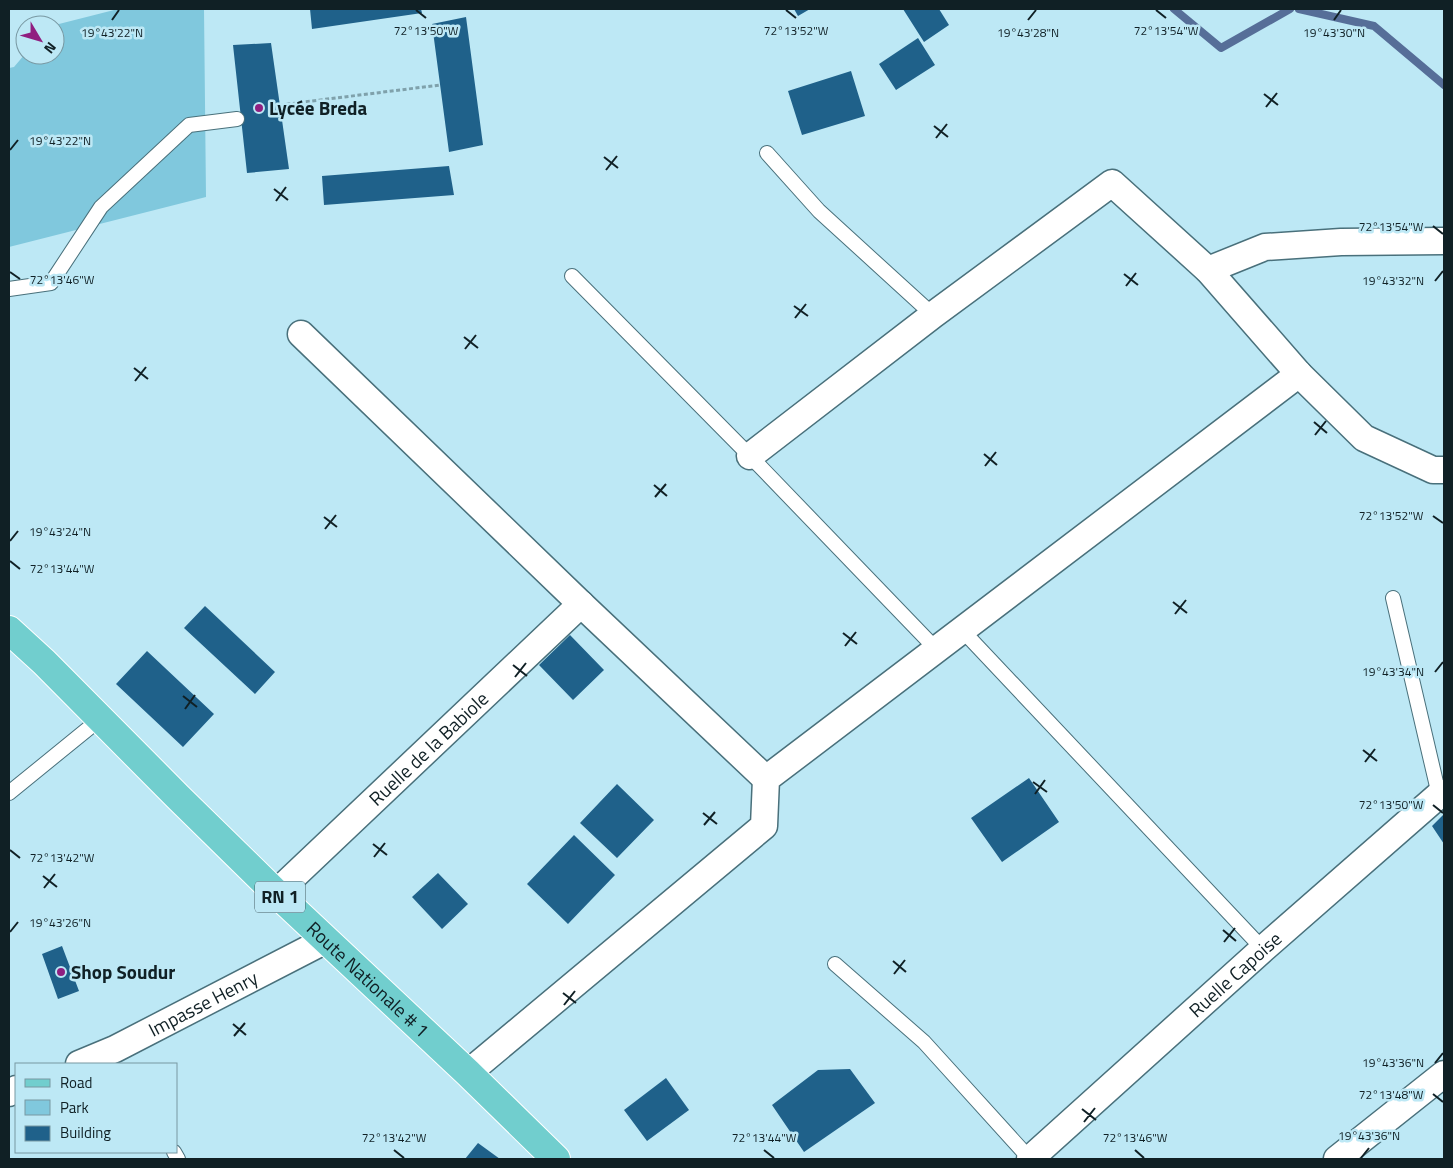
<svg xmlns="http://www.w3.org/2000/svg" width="1453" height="1168" viewBox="0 0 1453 1168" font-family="'Titillium Web',sans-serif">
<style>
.green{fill:#80c8dd}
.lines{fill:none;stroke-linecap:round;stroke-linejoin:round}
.stream{stroke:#566e98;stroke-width:8}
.building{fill:#1f618a}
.service-casing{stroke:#49707b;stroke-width:16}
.minor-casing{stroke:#49707b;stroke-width:29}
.primary-casing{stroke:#fff;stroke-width:30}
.path{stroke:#7fa1ab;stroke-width:3;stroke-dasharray:4 2.5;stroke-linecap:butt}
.service{stroke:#fff;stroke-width:14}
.minor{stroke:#fff;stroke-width:26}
.primary{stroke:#71cece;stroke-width:28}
.ticks{fill:none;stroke:#102025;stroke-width:2}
.poi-dot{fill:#901f80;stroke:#bde8f5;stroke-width:2}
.labels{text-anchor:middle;stroke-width:5;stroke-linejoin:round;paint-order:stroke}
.shield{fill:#bde8f5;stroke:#445c63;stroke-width:1}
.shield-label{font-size:18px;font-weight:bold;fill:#102025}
.poi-label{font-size:19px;font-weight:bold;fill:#102025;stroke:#bde8f5;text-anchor:start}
.street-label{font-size:19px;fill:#102025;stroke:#bde8f5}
.ticks-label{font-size:12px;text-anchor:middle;fill:#102025;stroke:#bde8f5;stroke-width:5;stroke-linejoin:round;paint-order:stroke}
</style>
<rect width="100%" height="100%" fill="#bde8f5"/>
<path class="green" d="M118,9H204L206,197L9,247V68L14,67L25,54V55H55V25Z"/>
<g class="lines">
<path class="stream" d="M1174,9L1221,48L1290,9
M1299,9L1374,26L1444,85"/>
</g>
<path class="building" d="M310,9H421L422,13L312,29Z
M794,9H810L798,16Z
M903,9H939L949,25L924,42Z
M466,17L483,145L449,152L432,24Z
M918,38L935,65L896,90L879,64Z
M271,43L289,169L247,173L233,45Z
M851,71L865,116L802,135L788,91Z
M449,166L454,195L324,205L322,176Z
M205,606L275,672L255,694L184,628Z
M570,635L604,670L573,700L539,665Z
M147,651L214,714L183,747L116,684Z
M1029,778L1059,822L1002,862L971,818Z
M617,784L654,820L617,858L580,823Z
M1444,814V844L1432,826Z
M574,835L615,875L568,924L527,884Z
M438,873L468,904L442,929L412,897Z
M62,946L79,991L58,999L42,954Z
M850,1069L875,1103L804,1152L772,1105L818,1070Z
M666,1078L689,1110L647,1141L624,1110Z
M478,1143L500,1159H465Z"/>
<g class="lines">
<g class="service-casing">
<path id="service" d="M767,153L819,211L933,315
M572,276L750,456L937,650
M9,289L51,283L101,207L189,125L237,119
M1393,598L1439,795
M962,630L1263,949
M9,793L100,719
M835,964L924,1042L1030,1159
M174,1152L178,1159"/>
</g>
<g class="minor-casing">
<g id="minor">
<path d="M1208,270L1265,247L1341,242L1444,241"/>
<path d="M301,334L581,604L766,779"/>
<path d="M750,456L933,315L1112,183L1208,270L1299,374L1364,438L1433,470H1444"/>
<path id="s1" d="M276,893L581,604"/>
<path id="s2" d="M79,1064L115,1049L326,940"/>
<path d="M468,1073L764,826L766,779L1299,374"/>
<path d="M9,1093L16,1089"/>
<path id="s3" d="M1030,1159L1263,949L1439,795L1444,793"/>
<path d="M1337,1159L1444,1074"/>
</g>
</g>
<g class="primary-casing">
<g id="primary">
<path id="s4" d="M9,630L44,662L178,797L276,893L468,1073L556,1159"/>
</g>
</g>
<path class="path" d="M280,105L440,85"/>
<use href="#service" class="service"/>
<use href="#minor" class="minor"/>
<use href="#primary" class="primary"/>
</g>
<path class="ticks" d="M416,10L426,18M786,10L796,18M1156,10L1166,18M112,20L119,10M1028,20L1036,10M1334,20L1341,10M1264,94L1278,105M1266,107L1277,93M934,126L948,137M936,138L947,124M10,150L18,140M604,157L618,168M606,170L617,156M274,189L288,200M276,201L286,187M1433,226L1443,234M10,272L20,279M1124,274L1138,285M1435,281L1443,271M1126,286L1136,273M794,306L808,316M795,318L806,304M464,337L478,348M465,349L476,335M134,368L148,379M135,381L146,367M1314,422L1327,433M1315,435L1326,421M984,454L997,465M985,466L996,452M654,485L667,496M655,497L666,484M1433,516L1443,523M324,517L337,527M325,529L336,515M10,541L18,531M10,561L20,569M1173,602L1187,613M1175,614L1186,600M843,633L857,644M845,646L856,632M513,665L527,676M1435,672L1443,662M515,677L526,663M183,696L197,707M185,709L195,695M1363,750L1377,761M1365,762L1375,749M1033,782L1047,792M1035,794L1045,780M1433,805L1443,813M703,813L717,824M704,825L715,812M373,844L387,855M10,850L20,858M374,857L385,843M43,876L57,887M44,888L55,874M1223,930L1236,941M10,932L18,922M1224,942L1235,928M893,961L906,972M894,974L905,960M563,993L576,1003M564,1005L575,991M233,1024L246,1035M234,1036L245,1023M1435,1063L1443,1053M1433,1094L1443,1102M1082,1109L1096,1120M1084,1122L1095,1108M394,1150L404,1158M764,1150L774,1158M1135,1150L1144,1158M1361,1158L1369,1148"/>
<g class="poi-dot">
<circle cx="259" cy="108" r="5"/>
<circle cx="61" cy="972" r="5"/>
</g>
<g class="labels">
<rect class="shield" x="255" y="881.5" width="50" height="31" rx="4"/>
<g class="shield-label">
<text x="280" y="903">RN 1</text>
</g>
<g class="poi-label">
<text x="269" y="115">Lycée Breda</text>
<text x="71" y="979">Shop Soudur</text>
</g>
<g class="street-label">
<text dy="7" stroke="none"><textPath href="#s1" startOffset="210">Ruelle de la Babiole</textPath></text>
<text dy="7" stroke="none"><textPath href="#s3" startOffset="276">Ruelle Capoise</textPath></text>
<text dy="7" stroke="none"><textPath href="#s4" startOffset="501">Route Nationale # 1</textPath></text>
<text dy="7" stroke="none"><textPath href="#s2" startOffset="138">Impasse Henry</textPath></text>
</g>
</g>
<g class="ticks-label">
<text x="426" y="35">72°13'50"W</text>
<text x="796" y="35">72°13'52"W</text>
<text x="1166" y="35">72°13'54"W</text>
<text x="1028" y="37">19°43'28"N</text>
<text x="1334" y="37">19°43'30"N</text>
<text x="112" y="37">19°43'22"N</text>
<text x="60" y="145">19°43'22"N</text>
<text x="1391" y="231">72°13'54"W</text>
<text x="62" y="284">72°13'46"W</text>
<text x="1393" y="285">19°43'32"N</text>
<text x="1391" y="520">72°13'52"W</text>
<text x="60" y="536">19°43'24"N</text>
<text x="62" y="573">72°13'44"W</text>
<text x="1393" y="676">19°43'34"N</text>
<text x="1391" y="809">72°13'50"W</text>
<text x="62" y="862">72°13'42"W</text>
<text x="60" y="927">19°43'26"N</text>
<text x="1393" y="1067">19°43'36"N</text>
<text x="1391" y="1099">72°13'48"W</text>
<text x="1369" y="1140">19°43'36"N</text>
<text x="394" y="1142">72°13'42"W</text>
<text x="764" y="1142">72°13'44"W</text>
<text x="1135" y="1142">72°13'46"W</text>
</g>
<rect width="1453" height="1168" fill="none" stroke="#102025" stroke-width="20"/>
<rect x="15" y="1063" width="162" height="90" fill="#bde8f5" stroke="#7898a2"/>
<rect x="25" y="1079" width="25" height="8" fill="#71cece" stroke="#7898a2"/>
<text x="60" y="1088" font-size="15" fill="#102025">Road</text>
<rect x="25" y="1100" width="25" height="15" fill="#80c8dd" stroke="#7898a2"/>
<text x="60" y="1113" font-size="15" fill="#102025">Park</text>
<rect x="25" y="1126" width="25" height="15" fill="#1f618a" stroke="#7898a2"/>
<text x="60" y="1138" font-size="15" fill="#102025">Building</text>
<g transform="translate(40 40) rotate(128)"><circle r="24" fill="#bde8f5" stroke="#7898a2"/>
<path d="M0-4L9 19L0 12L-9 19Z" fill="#901f80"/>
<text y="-8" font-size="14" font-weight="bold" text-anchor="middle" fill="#102025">N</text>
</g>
</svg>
